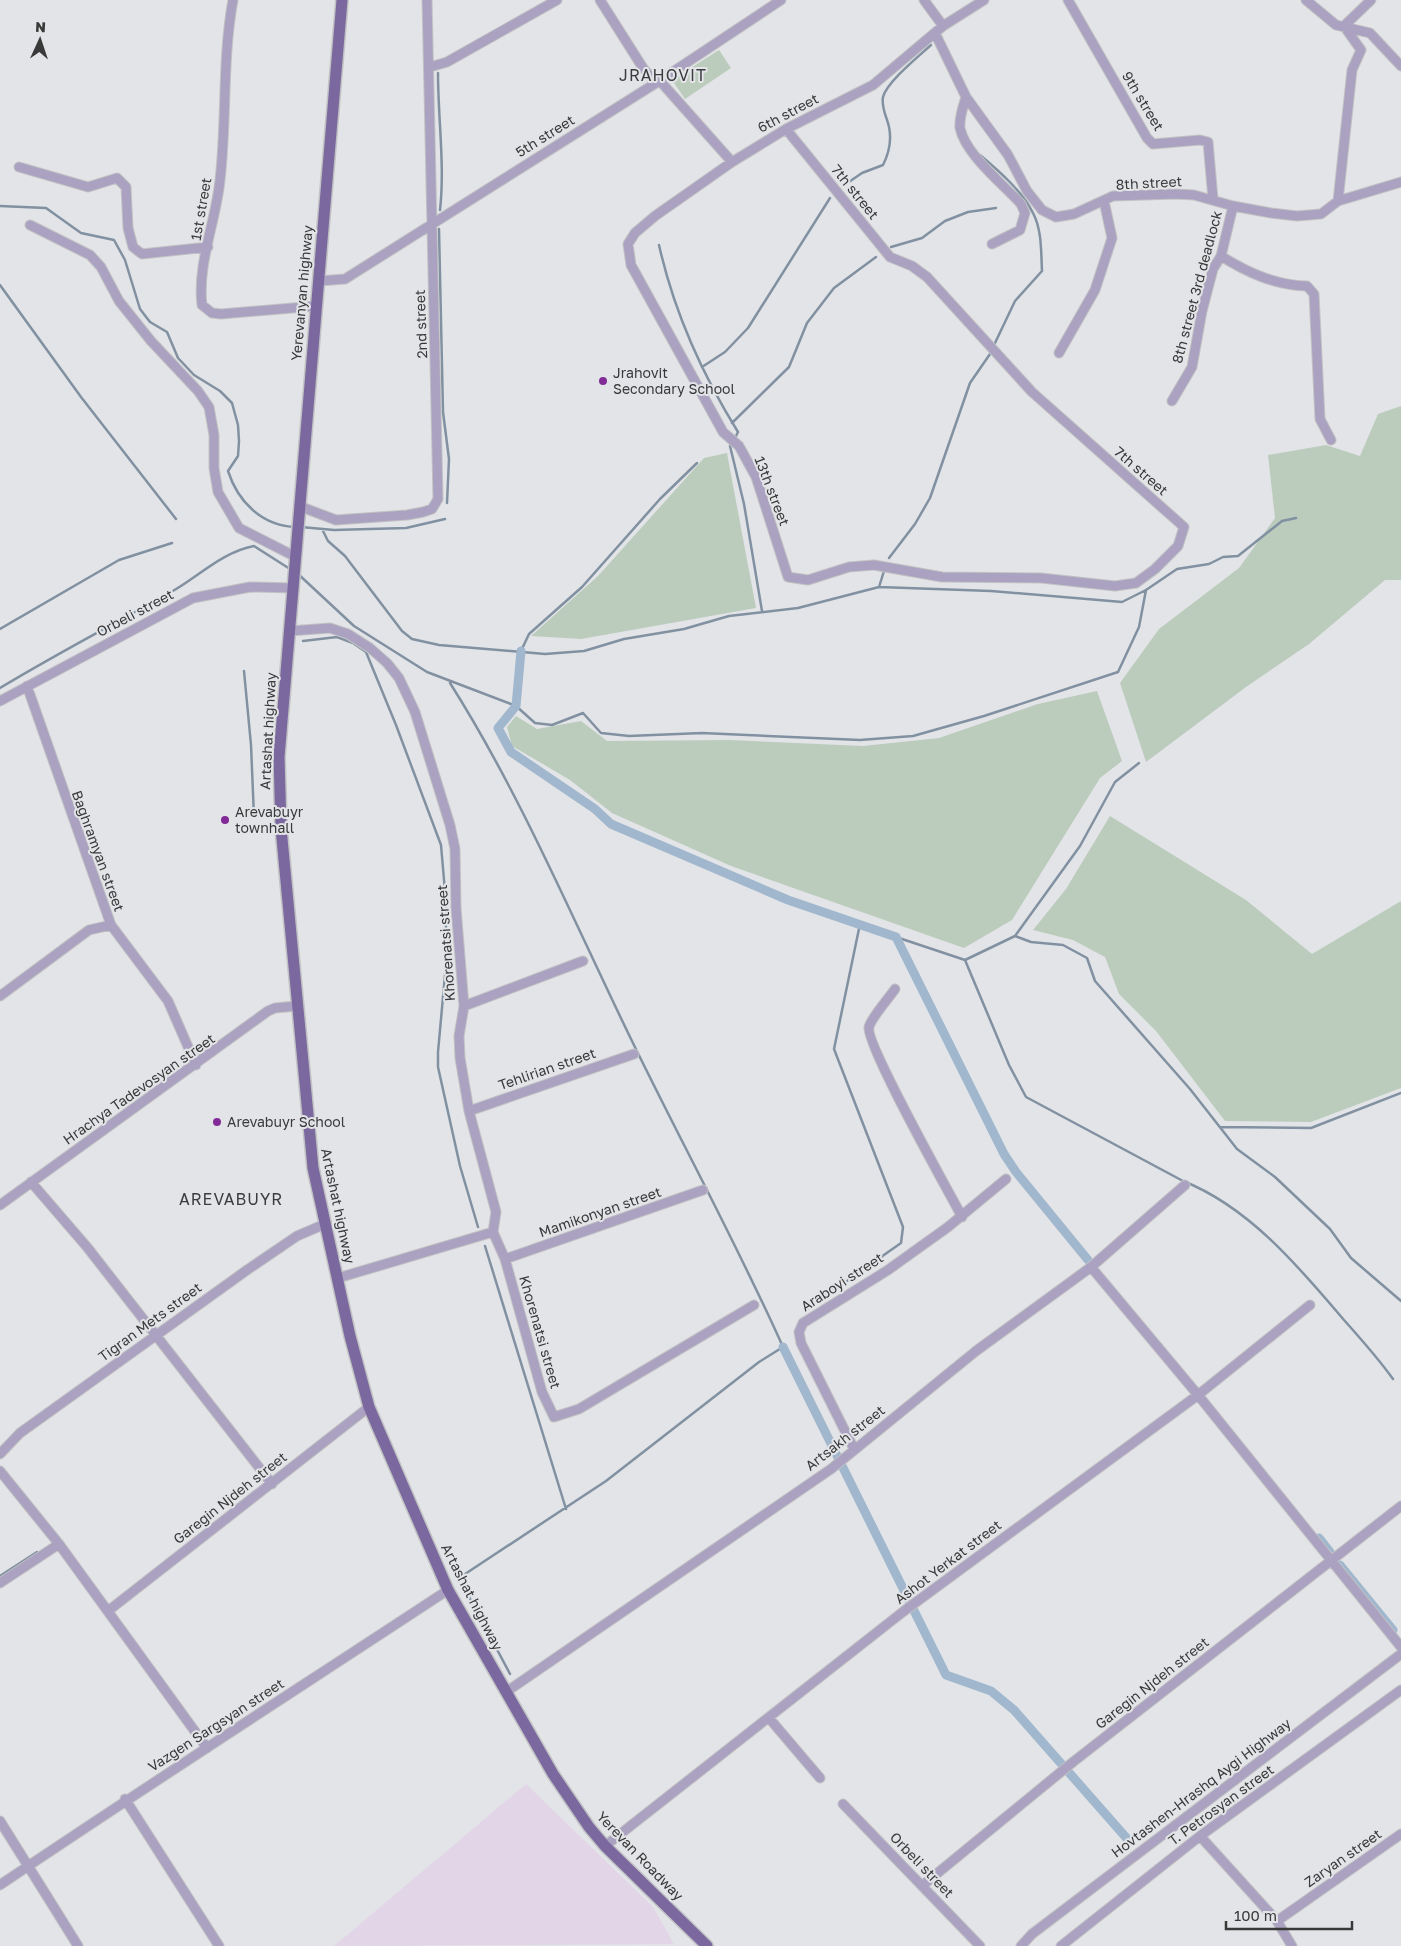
<svg xmlns="http://www.w3.org/2000/svg" width="1401" height="1946" viewBox="0 0 1401 1946" font-family="'Golos Text',sans-serif">
<style>
.industrial{fill:#e2d5e8}
.green{fill:#bbccbd}
.lines{fill:none;stroke-linecap:round;stroke-linejoin:round}
.stream{stroke:#8191a1;stroke-width:2.5}
.canal{stroke:#a0b7cd;stroke-width:9}
.minor-casing{stroke:#c1c2c4;stroke-width:11}
.major-casing{stroke:#c1c2c4;stroke-width:14}
.minor{stroke:#aba1c0;stroke-width:9}
.major{stroke:#7b689e;stroke-width:11}
.poi-dot{fill:#812a98;stroke:#e3e4e7;stroke-width:2}
.labels{text-anchor:middle;stroke-width:4;stroke-linejoin:round;paint-order:stroke}
.street-label{font-size:14px;fill:#39393a;stroke:#e3e4e7}
.poi-label{font-size:14px;fill:#39393a;stroke:#e3e4e7;text-anchor:start}
.quarter-label{font-size:16px;letter-spacing:1px;fill:#3b3c3f;stroke:#e3e4e7}
</style>
<rect width="100%" height="100%" fill="#e3e4e7"/>
<path class="industrial" d="M526,1784L653,1907L674,1944L334,1946Z"/>
<path class="green" d="M719,50L731,68L685,99L672,80Z
M1401,406V580H1385L1309,644L1246,687L1146,762L1120,683L1159,629L1239,568L1275,518L1268,455L1326,445L1360,456L1378,414Z
M727,453L756,608L581,639L531,636L598,576L704,458Z
M1097,691L1122,761L1100,778L1012,920L964,948L731,866L612,813L570,780L512,746L507,727L516,716L537,729L581,721L607,741L730,740L863,746L939,738L1038,704Z
M1110,816L1246,900L1312,954L1401,901V1088L1311,1122L1225,1121L1156,1031L1119,994L1105,957L1073,940L1033,930L1066,889Z"/>
<g class="lines">
<path class="stream" d="M438,73C438,119 445,165 440,210
M980,155C999,171 1022,191 1033,213C1042,230 1041,252 1042,271L1015,301L995,343
M843,186L862,173L883,165C889,153 892,141 889,127C887,117 881,108 883,97C887,82 919,56 931,45
M0,206L46,208L81,233L114,240L125,260L140,309L150,322L167,332L178,358L194,375L220,391L232,403L238,425L239,441L238,456L228,471C238,502 262,526 296,527
M439,229L443,412L449,459L447,503
M659,245C674,312 702,374 738,432L735,438
M891,247L922,238L945,221L968,212L996,208
M0,285L81,397L176,519
M702,367L725,352L748,328L830,198
M732,423L789,367L807,323L834,288L876,257
M732,443L730,446L744,504L762,611
M301,527L334,530L406,528L445,519
M322,529L328,541L345,556L402,631L412,639L439,645L545,654L584,651L624,639L684,629L729,616L798,608L879,587L991,591L1122,602L1146,590L1177,569L1209,564L1223,557L1238,556L1282,521L1296,518
M889,558L915,524L930,498L970,383L990,354
M297,573L354,626L427,672L516,706L535,723L552,725L583,713L601,733L629,736L702,733L860,740L913,736L984,716L1118,672L1139,627L1146,590
M879,587L884,571
M0,629L119,560L172,543
M303,641L337,637L353,643L366,652L396,725L441,845L446,903V964L438,1052V1067L460,1166L478,1227
M521,651L529,634L582,587L660,499L697,463
M244,671L251,745L254,817
M450,683C521,795 573,920 631,1039C681,1142 736,1242 783,1347L759,1362L606,1481L459,1578L510,1674
M0,688C56,654 114,624 171,592C198,577 222,552 254,546L290,569
M1015,936L1080,846L1115,782L1139,763
M896,937L965,960L1009,1065L1026,1097L1183,1181C1249,1207 1299,1267 1344,1320C1361,1339 1378,1358 1393,1379
M965,960L1015,936L1031,942L1063,945L1087,958L1095,981L1190,1089L1237,1149L1275,1177L1330,1229L1351,1258L1401,1301
M1220,1127L1311,1128L1401,1093
M485,1246L566,1509
M807,1309L901,1243L903,1227L834,1049L860,924
M0,1576L37,1552"/>
<path class="canal" d="M521,651L516,706L498,728L511,752L595,809L611,824L788,900L896,937L1004,1154L1016,1172L1088,1260
M783,1347L946,1675L991,1691L1014,1710L1130,1842
M1319,1538L1330,1552
M1340,1565L1393,1630"/>
<g class="minor-casing">
<path id="minor" d="M233,0C222,60 227,120 220,180C216,221 197,264 202,305L212,313L221,314L316,306
M600,0L643,68L656,83
M924,0L943,26
M1068,0L1147,138L1153,144L1200,140L1208,142L1213,199
M1306,0L1336,25L1370,33L1401,66
M935,33L966,97L1008,155L1027,191L1042,210L1056,217L1074,214L1113,196L1176,194L1194,195L1233,206L1271,213L1297,216L1321,214L1338,201L1401,182
M430,67L447,62L557,0
M660,81L732,162
M966,97C963,107 959,117 960,128C965,154 1004,185 1021,204L1025,213L1020,230L992,244
M786,129L890,257L912,266L927,277L1032,392L1184,527L1178,546L1155,569L1136,583L1115,586L1041,578L942,577L874,565L849,567L808,580L788,577L756,477L739,446L723,432L631,265L628,244L635,233L655,216L732,162L786,129L873,85L943,26L984,0
M19,167L88,187L117,178L126,187L128,228L133,247L142,254L208,247
M1338,201L1352,70L1361,50L1344,26L1371,0
M30,225L90,255L101,267L119,301L151,341L198,391L209,407L214,435V468L218,492L239,528L296,557
M1221,256C1248,273 1275,285 1307,286L1314,294L1320,419L1331,440
M319,281L345,279L656,83L781,0
M1059,353L1095,290L1112,238L1104,201
M1172,401L1192,367L1202,311L1213,269L1221,256L1233,206
M299,506L336,520L407,515L423,512L432,509L438,499L427,0
M289,631L330,628L348,634L370,648L387,663L399,678L415,712L450,825L455,849L456,908L464,1006L459,1036L460,1058L469,1111L496,1212L493,1232L505,1259L542,1392L554,1417L579,1409L754,1305
M27,686L111,925L168,1001L196,1065
M0,701L193,598L250,587L294,588
M895,989C889,998 871,1018 869,1027C865,1043 949,1192 962,1217
M0,996L89,930L111,925
M464,1006L583,961
M469,1111L634,1054
M31,1182L87,1247L272,1484
M0,1205L268,1011L275,1008L297,1006
M505,1259L703,1190
M1091,1267L1198,1395L1401,1647
M338,1278L493,1232
M854,1449L801,1343L799,1332L803,1323L888,1270L948,1227L1006,1179
M0,1454L20,1433L247,1270L297,1236L325,1224
M0,1471L59,1544L207,1748
M0,1583L59,1544
M108,1611L369,1407
M506,1692L831,1469L976,1351L1091,1267L1185,1185
M769,1718L820,1778
M125,1799L219,1946
M843,1804L980,1946
M0,1821L78,1946
M1200,1836L1277,1921L1292,1946
M605,1846L904,1611L1198,1395L1310,1305
M0,1885C148,1785 299,1688 448,1590
M923,1885L1073,1762L1401,1506
M1277,1921L1401,1834
M1021,1946L1032,1934L1401,1654
M1061,1946L1200,1836L1401,1690"/>
</g>
<g class="major-casing">
<path id="major" d="M342,0L279,757L281,828L313,1168L350,1336L369,1407L448,1590L553,1774L589,1827L605,1846L707,1946"/>
</g>
<use href="#minor" class="minor"/>
<use href="#major" class="major"/>
</g>
<g class="poi-dot">
<circle cx="603" cy="381" r="5"/>
<circle cx="225" cy="820" r="5"/>
<circle cx="217" cy="1122" r="5"/>
</g>
<g class="labels">
<g class="street-label">
<text transform="translate(1143 101) rotate(59)" y="5">9th street</text>
<text transform="translate(788 113) rotate(-28)" y="5">6th street</text>
<text transform="translate(545 136) rotate(-32)" y="5">5th street</text>
<text transform="translate(1149 183) rotate(-3)" y="5">8th street</text>
<text transform="translate(855 192) rotate(51)" y="5">7th street</text>
<text transform="translate(201 209) rotate(-80)" y="5">1st street</text>
<text transform="translate(1197 287) rotate(-75)" y="5">8th street 3rd deadlock</text>
<text transform="translate(302 293) rotate(-85)" y="5">Yerevanyan highway</text>
<text transform="translate(421 324) rotate(-92)" y="5">2nd street</text>
<text transform="translate(1141 471) rotate(41)" y="5">7th street</text>
<text transform="translate(772 491) rotate(69)" y="5">13th street</text>
<text transform="translate(135 613) rotate(-28)" y="5">Orbeli street</text>
<text transform="translate(268 731) rotate(-87)" y="5">Artashat highway</text>
<text transform="translate(98 851) rotate(70)" y="5">Baghramyan street</text>
<text transform="translate(446 943) rotate(-94)" y="5">Khorenatsi street</text>
<text transform="translate(547 1069) rotate(-19)" y="5">Tehlirian street</text>
<text transform="translate(139 1089) rotate(-35)" y="5">Hrachya Tadevosyan street</text>
<text transform="translate(338 1206) rotate(78)" y="5">Artashat highway</text>
<text transform="translate(600 1212) rotate(-19)" y="5">Mamikonyan street</text>
<text transform="translate(842 1282) rotate(-33)" y="5">Araboyi street</text>
<text transform="translate(150 1322) rotate(-36)" y="5">Tigran Mets street</text>
<text transform="translate(540 1332) rotate(74)" y="5">Khorenatsi street</text>
<text transform="translate(845 1438) rotate(-38)" y="5">Artsakh street</text>
<text transform="translate(230 1498) rotate(-38)" y="5">Garegin Njdeh street</text>
<text transform="translate(948 1562) rotate(-37)" y="5">Ashot Yerkat street</text>
<text transform="translate(472 1597) rotate(63)" y="5">Artashat highway</text>
<text transform="translate(1152 1683) rotate(-38)" y="5">Garegin Njdeh street</text>
<text transform="translate(216 1725) rotate(-33)" y="5">Vazgen Sargsyan street</text>
<text transform="translate(1201 1788) rotate(-37)" y="5">Hovtashen-Hrashq Aygi Highway</text>
<text transform="translate(1221 1805) rotate(-36)" y="5">T. Petrosyan street</text>
<text transform="translate(640 1856) rotate(46)" y="5">Yerevan Roadway</text>
<text transform="translate(1343 1858) rotate(-35)" y="5">Zaryan street</text>
<text transform="translate(922 1865) rotate(46)" y="5">Orbeli street</text>
</g>
<g class="poi-label">
<text x="613" y="378">Jrahovit<tspan x="613" dy="16">Secondary School</tspan></text>
<text x="235" y="817">Arevabuyr<tspan x="235" dy="16">townhall</tspan></text>
<text x="227" y="1127">Arevabuyr School</text>
</g>
<g class="quarter-label">
<text x="663" y="81">JRAHOVIT</text>
<text x="231" y="1205">AREVABUYR</text>
</g>
</g>
<g transform="translate(40 40) rotate(3)" stroke="#e3e4e7" stroke-width="4" paint-order="stroke">
<path d="M0-4L9 19L0 12L-9 19Z" fill="#39393a"/>
<text y="-8" font-size="14" font-weight="bold" text-anchor="middle" fill="#39393a">N</text>
</g>
<path d="M1226 1921v8h126v-8" fill="none" stroke="#39393a" stroke-width="2.5"/>
<text x="1234" y="1921" font-size="15" fill="#39393a" stroke="#e3e4e7" stroke-width="4" paint-order="stroke">100 m</text>
</svg>
